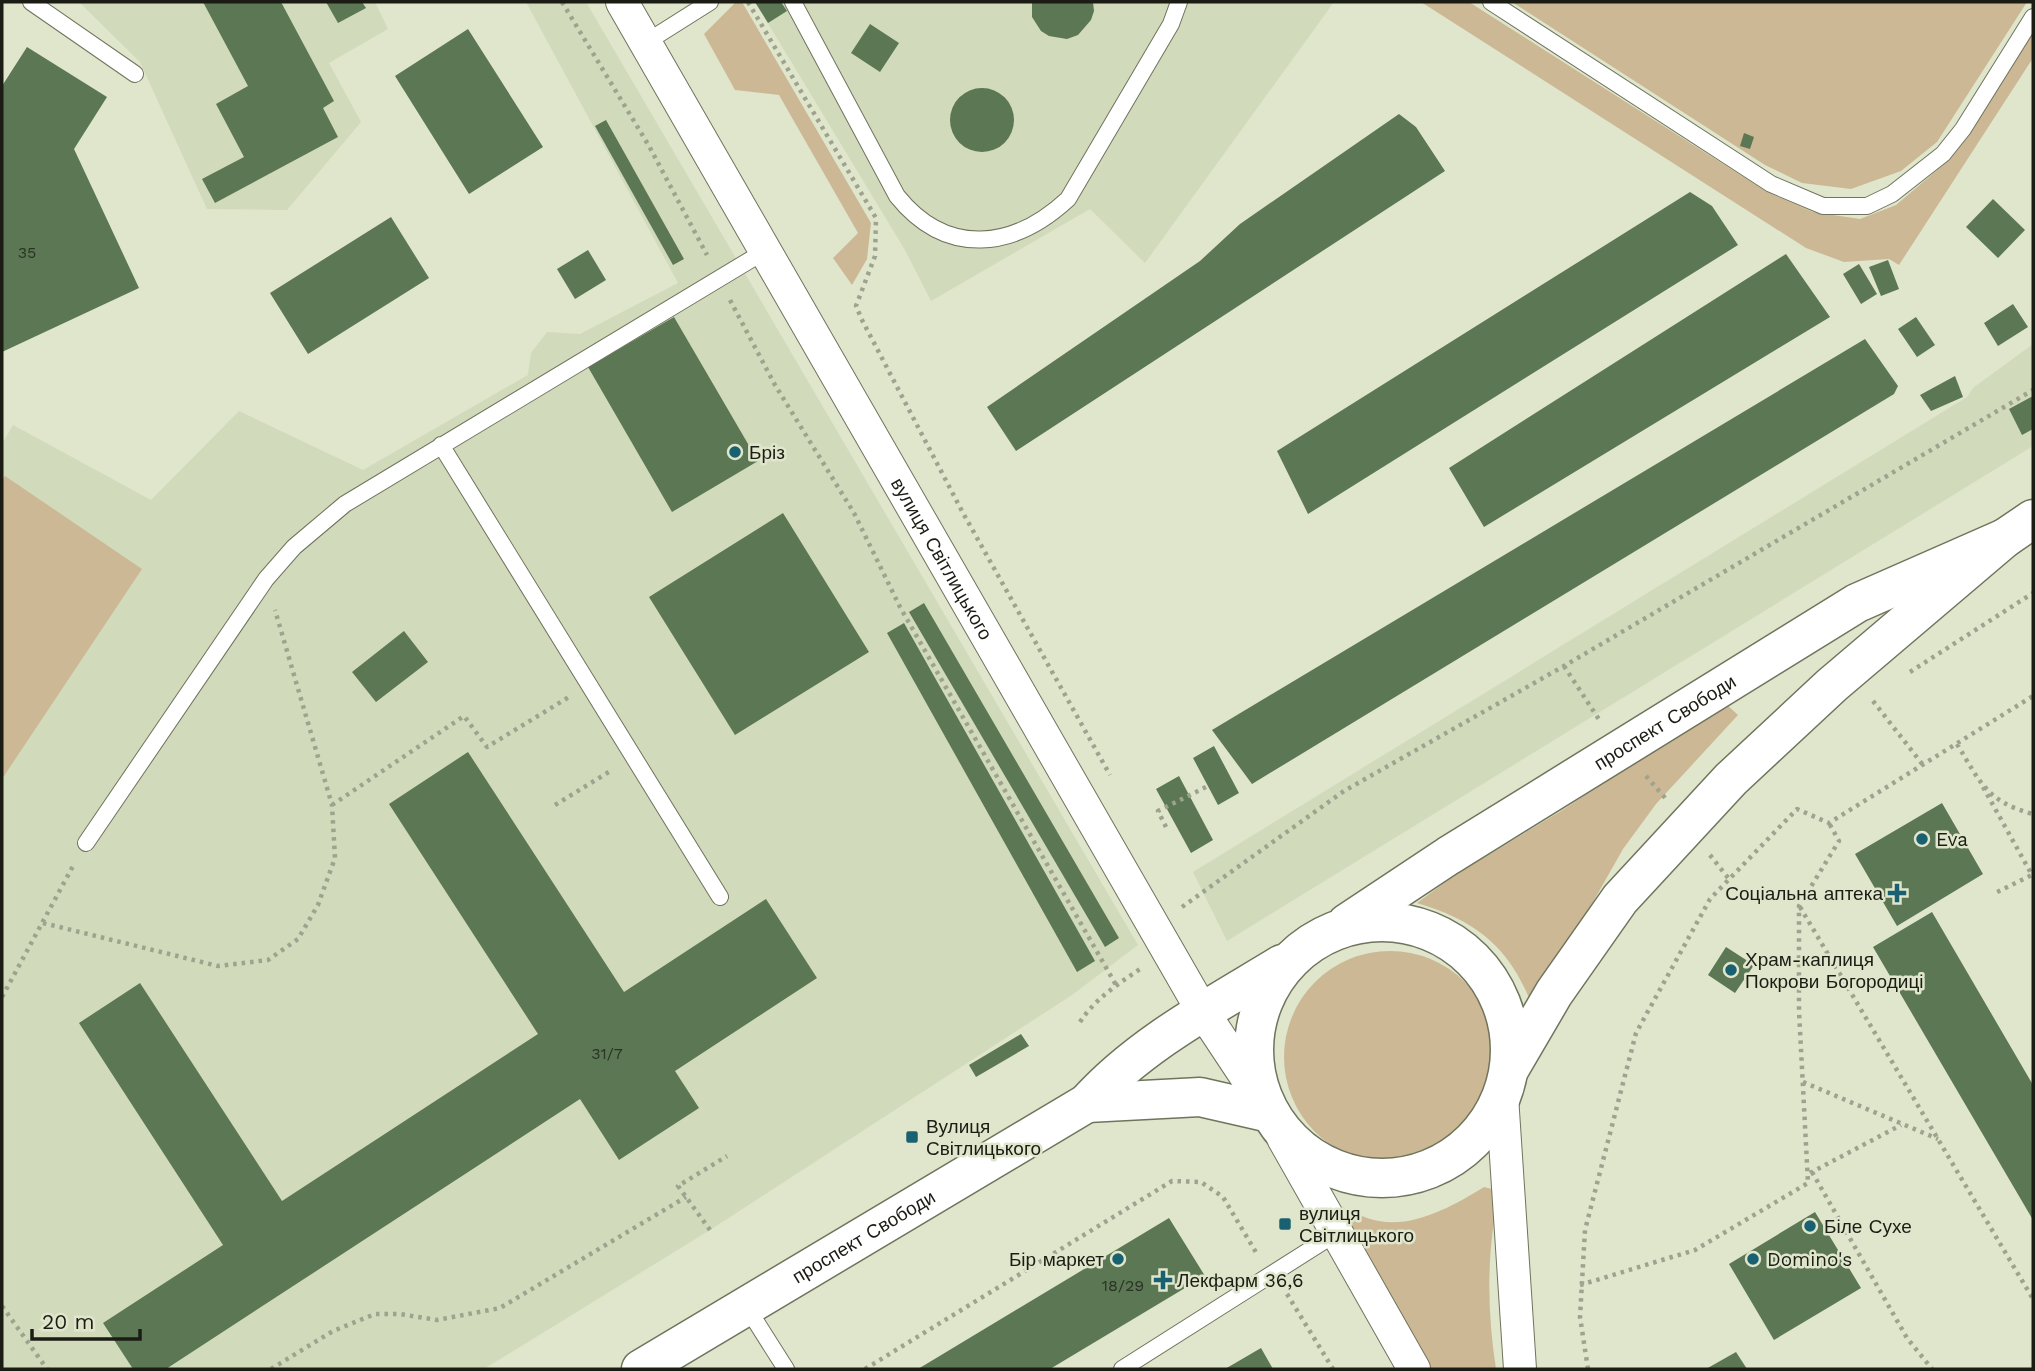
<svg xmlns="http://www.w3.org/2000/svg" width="2035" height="1371" viewBox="0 0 2035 1371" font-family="'Work Sans',sans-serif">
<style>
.built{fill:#d1daba}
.green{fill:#cdb895}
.building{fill:#5b7753}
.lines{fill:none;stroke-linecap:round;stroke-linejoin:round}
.service-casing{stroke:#6f745d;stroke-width:18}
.minor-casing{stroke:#6f745d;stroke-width:34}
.tertiary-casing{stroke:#6f745d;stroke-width:41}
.path{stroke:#9da38e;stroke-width:4.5;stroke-dasharray:3.5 5;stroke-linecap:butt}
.service{stroke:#fff;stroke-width:16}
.minor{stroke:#fff;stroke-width:32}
.tertiary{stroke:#fff;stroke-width:38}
.poi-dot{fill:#196070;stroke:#dfe6cc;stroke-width:2.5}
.labels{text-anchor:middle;stroke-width:5;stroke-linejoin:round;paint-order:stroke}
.number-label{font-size:16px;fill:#2b3424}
.poi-label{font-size:19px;fill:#1b1d14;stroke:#dfe6cc;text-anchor:start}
.street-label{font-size:19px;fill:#1b1d14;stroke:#dfe6cc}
</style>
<rect width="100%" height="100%" fill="#dfe6cc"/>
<path class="built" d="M79,2H375L388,29L329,63L361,122L287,210L207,209L140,62Z
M526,2H586L1138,945L1072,995L710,1230L484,1369H2V444L13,425L151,500L239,411L363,470L528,375L531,353L547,332L580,334L678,283Z
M755,2H1334L1145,263L1090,209L931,301L905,250Z
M2033,344V446L1227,941L1193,872L1967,397L1973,388Z"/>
<path class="green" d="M736,2H742L871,223L867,259L852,285L833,258L858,233L779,95L735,90L704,34Z
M1421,2H1469L1767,192L1813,212L1860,219L1896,205L1949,160L2033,25V58L1899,265L1889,259L1844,262L1806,248Z
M1512,2H2027L1937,142L1901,171L1851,189L1802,183L1765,165Z
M5,476L142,569L2,779V480Z
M1725,703L1738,715L1656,804L1623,849L1533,1008C1511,949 1478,921 1417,903L1455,875L1561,811Z
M1284 1057a106 106 0 1 1 212 0a106 106 0 1 1-212 0Z
M1484,1187L1500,1191C1486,1249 1487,1311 1496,1369H1430L1371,1260L1344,1219L1342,1207C1353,1212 1366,1219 1379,1221C1414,1228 1455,1205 1484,1187Z"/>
<path class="building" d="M203,2H281L334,101L323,108L338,137L215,203L202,179L244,157L216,104L248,86Z
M326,2H362L366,8L338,23Z
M755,2H781L787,11L768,23Z
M1032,2H1093L1094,11L1091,20L1078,35L1067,39L1049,36L1041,31L1032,17Z
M870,24L899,43L880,72L851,53Z
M468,29L543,147L469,194L395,76Z
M27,47L107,97L74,149L139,288L2,352V86Z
M950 120a32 32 0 1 1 64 0a32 32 0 1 1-64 0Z
M1399,114L1416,127L1445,171L1016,451L987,407L1200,261L1240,224Z
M606,120L684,259L673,265L595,126Z
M1744,133L1754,137L1750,149L1740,146Z
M1690,192L1712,206L1738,245L1308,514L1277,451Z
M1993,199L2025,230L1998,258L1966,227Z
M391,217L429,278L308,354L270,293Z
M588,250L606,280L575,299L557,269Z
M1786,254L1830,317L1484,527L1449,468Z
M1888,260L1899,289L1881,296L1869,267Z
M1859,264L1877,294L1861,304L1843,274Z
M2013,304L2028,327L1998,346L1984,323Z
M674,317L758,461L672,512L588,367Z
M1916,317L1935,345L1917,357L1898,329Z
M1865,339L1898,386L1894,394L1252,784L1212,730Z
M1955,376L1963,397L1931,411L1920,395Z
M2033,396V429L2022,435L2009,409Z
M783,513L869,652L735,735L649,597Z
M924,603L1119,938L1105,947L909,612Z
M904,623L1095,961L1077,972L887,633Z
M404,631L428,662L376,702L352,672Z
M1214,746L1239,793L1218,805L1193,758Z
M468,752L624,992L766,899L817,978L675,1071L699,1108L619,1160L580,1099L166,1369H133L103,1323L223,1245L79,1023L140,983L282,1201L538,1034L389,804Z
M1179,776L1213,840L1191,853L1156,789Z
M1942,803L1983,874L1897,926L1855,854Z
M1932,912L2033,1085V1220L1873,947Z
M1726,947L1754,965L1735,993L1708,975Z
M1021,1034L1029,1046L976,1077L969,1065Z
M1815,1212L1861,1288L1774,1340L1729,1264Z
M1169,1218L1205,1276L1050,1369H918Z
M1261,1348L1273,1369H1225Z
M1736,1352L1747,1369H1706Z"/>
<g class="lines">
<g class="service-casing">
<path id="service" d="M31,2L135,74
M793,2L897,196C947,258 1014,249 1068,199L1171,24L1179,2
M1491,2L1771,184L1823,206H1867L1892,194L1943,154L1963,129L2033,17
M645,43L710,2
M441,445L720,897
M86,843L266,579L294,547L345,504L765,251
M746,1306L786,1369
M1122,1369L1335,1234"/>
</g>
<g class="minor-casing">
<g id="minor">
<path id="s1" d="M622,2L1203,1012L1270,1113"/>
<path d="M1502,1096L1520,1369"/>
<path d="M1283,1138L1414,1369"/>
</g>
</g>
<g class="tertiary-casing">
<g id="tertiary">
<circle cx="1382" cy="1050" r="128"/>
<path id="s2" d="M1347,923L1448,856L1857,603L2005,538"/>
<path d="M1509,1070L1554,993L1620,899L1731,779L1832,685L2005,538L2033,519"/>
<path d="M1087,1103L1200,1097L1270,1113"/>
<path id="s3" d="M641,1369L1087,1103C1140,1044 1215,1005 1282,964"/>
</g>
</g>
<path class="path" d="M562,2L649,146L707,255
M748,2L876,218L875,256L856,306L862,320L963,513L1110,775
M730,300L775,385L854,513L900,607L1116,985
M1564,666L1600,721
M1910,672L2033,593
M1873,701L1923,765
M1957,744C1980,782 1987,802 2033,814
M1646,776L1666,799
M1983,787L2032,875L1993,894
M332,805L464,716L487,747L569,697
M555,805L612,770
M1166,827L1158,811L1208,786
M1710,855L1729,879
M1182,907L1344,791L1564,666L2033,390
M1800,907L2033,1299
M43,923L218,966L268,960L298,939L318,905L335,858L332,805L275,610
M2,997L73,866
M1080,1022C1095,999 1118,984 1140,969
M1803,1082L1938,1139
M1812,1172L1907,1338L1932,1369
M1810,1173L1901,1125
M710,1230L678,1186L727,1156
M1580,1285L1695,1250L1808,1183L1799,1011V906L1839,841L1829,823
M1287,1294L1333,1369
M2,1306L47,1369
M271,1369L333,1331L375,1314H400L437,1320L500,1308L686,1197
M865,1369L1172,1181L1201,1182L1223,1197L1257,1254
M1588,1369L1580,1317L1585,1230L1636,1033L1710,899L1797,809L1829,823L2033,696"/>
<use href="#service" class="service"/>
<use href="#minor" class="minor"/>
<use href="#tertiary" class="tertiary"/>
</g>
<g class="poi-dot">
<circle cx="735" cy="452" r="7"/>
<circle cx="1922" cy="839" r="7"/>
<path d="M1893.5 882.5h7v7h7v7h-7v7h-7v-7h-7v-7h7z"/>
<circle cx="1731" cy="970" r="7"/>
<rect x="905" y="1130" width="14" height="14" rx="3.5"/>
<rect x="1278" y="1217" width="14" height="14" rx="3.5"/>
<circle cx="1810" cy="1226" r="7"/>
<circle cx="1118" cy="1259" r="7"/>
<circle cx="1753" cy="1259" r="7"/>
<path d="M1159.5 1269.5h7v7h7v7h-7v7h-7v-7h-7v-7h7z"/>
</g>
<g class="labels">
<g class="number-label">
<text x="27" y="258">35</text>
<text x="607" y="1059">31/7</text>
<text x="1123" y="1291">18/29</text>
</g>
<g class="poi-label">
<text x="749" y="459">Бріз</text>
<text x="1936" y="846">Eva</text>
<text x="1883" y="900" text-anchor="end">Соціальна аптека</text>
<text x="1745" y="966">Храм-каплиця<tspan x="1745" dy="22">Покрови Богородиці</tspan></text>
<text x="926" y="1133">Вулиця<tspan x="926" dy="22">Світлицького</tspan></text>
<text x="1299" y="1220">вулиця<tspan x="1299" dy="22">Світлицького</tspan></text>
<text x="1824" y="1233">Біле Сухе</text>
<text x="1104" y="1266" text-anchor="end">Бір маркет</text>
<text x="1767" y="1266">Domino's</text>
<text x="1177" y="1287">Лекфарм 36,6</text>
</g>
<g class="street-label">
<text dy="7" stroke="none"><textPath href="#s1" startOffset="642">вулиця Світлицького</textPath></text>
<text dy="7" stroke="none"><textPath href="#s2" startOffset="376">проспект Свободи</textPath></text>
<text dy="7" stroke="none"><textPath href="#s3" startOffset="259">проспект Свободи</textPath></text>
</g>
</g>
<rect width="2035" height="1371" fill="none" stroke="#1b1d14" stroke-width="7"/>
<path d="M32 1329v10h108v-10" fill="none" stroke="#1b1d14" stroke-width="3.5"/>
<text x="42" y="1329" font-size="21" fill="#1b1d14" stroke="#dfe6cc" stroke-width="5" paint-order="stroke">20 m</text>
</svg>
